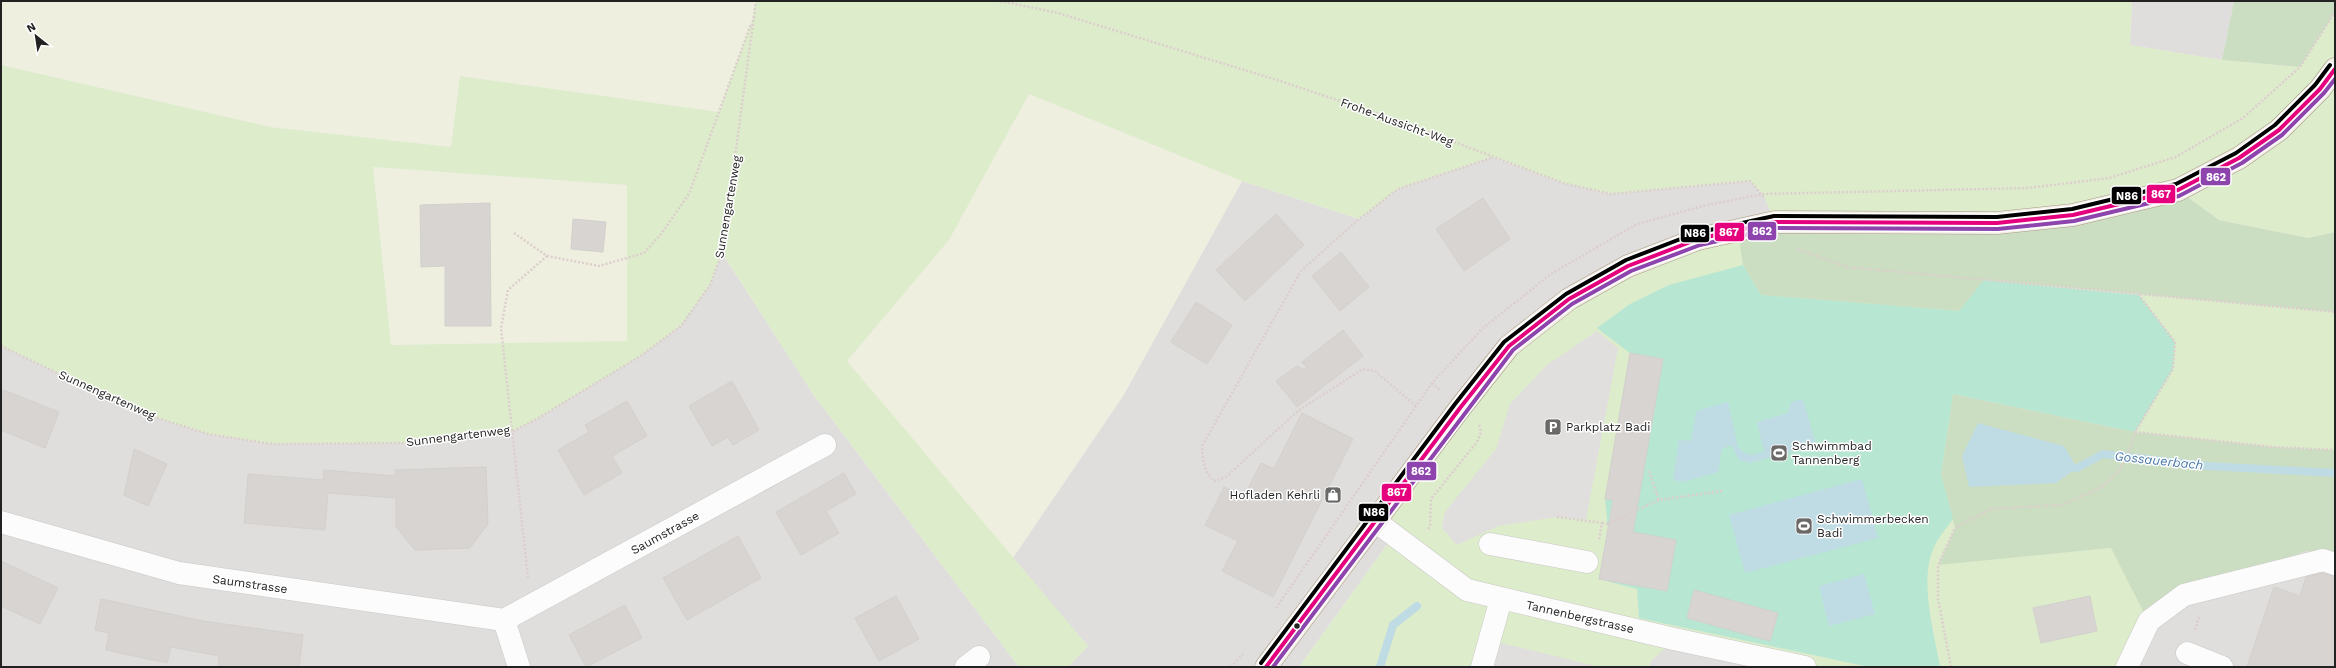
<svg xmlns="http://www.w3.org/2000/svg" width="2336" height="668" viewBox="0 0 2336 668" font-family="'Work Sans',sans-serif">
<style>
.residential{fill:#dfdedc}
.farmland{fill:#efefdf}
.grass{fill:#ddeccb;fill-rule:evenodd}
.forest{fill:#cbdec1}
.pitch{fill:#b7e6d2}
.parking{fill:#e0dfde}
.water{fill:#bfdbe3}
.lines{fill:none;stroke-linecap:round;stroke-linejoin:round}
.stream{stroke:#bfdbe3;stroke-width:8}
.building{fill:#d7d4d2;stroke:#d3d0cc}
.minor-casing{stroke:#c9c8c7;stroke-width:23}
.major-casing{stroke:#a79c86;stroke-width:23}
.path{stroke:#dccecd;stroke-width:2.5;stroke-dasharray:2 2;stroke-linecap:butt}
.minor{stroke:#fdfcfc;stroke-width:22}
.major{stroke:#f3ede7;stroke-width:22}
.bus-1-casing{stroke:#fff;stroke-width:7}
.bus-2-casing{stroke:#fff;stroke-width:7}
.bus-3-casing{stroke:#fff;stroke-width:7}
.bus-1{stroke:#e5007d;stroke-width:4}
.bus-2{stroke:#8e44ad;stroke-width:4}
.bus-3{stroke:#000;stroke-width:4}
.bus-dot{fill:#222;stroke:#fff;stroke-width:1.5}
.labels{text-anchor:middle;stroke-width:3;stroke-linejoin:round;paint-order:stroke}
.street-label{font-size:12px;fill:#222;stroke:#fff}
.poi-label{font-size:12px;fill:#222;stroke:#fff;text-anchor:start}
.water-label{font-size:13px;font-style:italic;fill:#4a7aab;stroke:#fff}
.line-badge{stroke:#fff;stroke-width:1.5}
.badge-label{font-size:11px;text-anchor:middle;font-weight:bold;fill:#fff}
</style>
<rect width="100%" height="100%" fill="#f0eeeb"/>
<path class="residential" d="M2132,1H2234L2222,60L2130,45Z
M1492,157L1563,183L1611,194L1750,181L1763,194L1775,222L1394,535L1299,667H1068L1088,646L1012,559L1123,396L1242,181L1359,219L1398,189Z
M722,253L813,394L1019,667H1V346L138,412L208,434L272,444L407,443L510,432L537,419L710,285Z
M2306,551L2335,557V667H2127L2145,615Z
M1674,639L1805,667H1649L1651,661Z"/>
<path class="farmland" d="M1,1H756L752,20L719,112L460,76L451,147L270,127L1,65Z
M1029,94L1242,181L1123,396L1012,559L847,361L949,240Z
M373,167L627,185V341L391,345Z"/>
<path class="grass" d="M756,1H2132L2130,45L2222,60L2300,67L2335,12V232L2308,238L2219,220L2178,190L2073,215L1775,222L1763,194L1750,181L1611,194L1563,183L1492,157L1398,189L1359,219L1242,181L1029,94L949,240L847,361L1088,646L1068,667H1019L813,394L722,253L710,285L681,326L642,355L537,419L511,432L407,443L272,444L208,434L138,412L1,346V65L270,127L451,147L460,76L719,112L752,20ZM373,167L627,185V341L391,345Z
M1738,231L1984,280L2335,312V450L2273,447L2135,432L1954,394L1941,474L1955,528L1938,564L2112,548L2145,615L2127,667H1805L1675,639L1651,661L1649,667H1299L1394,535L1375,521L1460,408L1569,299Z"/>
<path class="forest" d="M2234,1H2335V12L2300,67L2222,60Z
M2178,190L2219,220L2308,238L2335,232V312L1985,280L1959,311L1761,295L1743,265L1738,231L1997,223Z
M1953,394L2135,432L2273,447L2335,450V557L2306,551L2145,615L2111,548L1938,565L1955,528L1941,474Z"/>
<path class="pitch" d="M1743,265L1761,295L1959,311L1984,280L2139,295L2175,342L2173,369L2135,432L1953,394L1941,474L1953,519C1947,528 1939,536 1935,545C1918,578 1934,632 1940,667H1869L1639,618L1637,589L1599,579L1608,528L1605,499L1630,353L1597,328L1630,304L1669,285Z"/>
<path class="parking" d="M1597,331L1618,348L1586,520L1557,517L1498,526L1457,545L1442,528L1445,512L1496,449L1510,404L1547,365Z
M1501,643L1600,667H1494Z"/>
<path class="water" d="M1803,399L1816,445L1750,463L1739,460L1731,445L1722,449L1718,472L1683,482L1673,480L1679,440L1691,441L1696,411L1728,402L1738,447L1744,453L1752,455L1764,452L1757,422L1788,413L1791,402Z
M1978,423L2064,446L2077,468L2056,483L1969,487L1962,456Z
M1862,479L1878,538L1745,573L1729,515Z
M1864,574L1875,614L1829,626L1819,586Z"/>
<g class="lines">
<path class="stream" d="M2066,467L2077,468L2103,454L2208,466L2335,473
M1380,667L1393,625L1417,606"/>
</g>
<path class="building" d="M1483,198L1510,239L1464,271L1436,229Z
M490,203L491,326H445V266L421,267L420,205Z
M1276,214L1304,245L1245,301L1216,270Z
M573,219L606,222L603,252L571,249Z
M1341,252L1369,287L1340,311L1312,276Z
M1196,302L1232,325L1207,364L1171,342Z
M1343,330L1363,356L1297,407L1276,381L1297,366L1305,370L1307,368L1302,362Z
M1630,353L1663,359L1633,532L1676,540L1667,591L1599,579L1613,500L1605,499Z
M732,381L759,430L733,445L728,437L712,446L689,406Z
M1,389L59,412L45,448L1,430Z
M627,401L647,436L612,456L622,473L584,495L558,450L589,432L585,425Z
M1302,413L1353,439L1273,597L1222,571L1238,541L1205,525L1224,487L1244,497L1261,463L1274,469Z
M134,449L167,464L148,506L124,495Z
M486,467L488,524L470,548L415,550L396,527V498L328,493L325,530L244,523L248,474L323,480L324,470L395,476V470Z
M844,473L856,494L826,511L839,533L801,555L776,512Z
M738,536L761,578L687,620L663,578Z
M1,561L58,588L40,624L1,606Z
M2323,573L2335,577V667H2247L2274,587L2300,596L2306,577Z
M1694,590L1778,613L1770,641L1687,618Z
M896,596L919,639L879,661L855,618Z
M2090,596L2097,631L2041,643L2033,608Z
M101,599L203,621L303,635L299,667H218L219,656L171,647L167,663L106,650L109,633L95,630Z
M625,605L642,638L586,667L569,635Z"/>
<g class="lines">
<g class="minor-casing">
<path id="minor" d="M1375,521L1467,590L1674,639L1805,667
M1,522L179,573L504,620L825,445
M1490,544L1587,562
M504,620L519,667
M2187,653L2222,667
M966,667L979,657
M1482,667L1501,599
M2127,667L2149,621L2184,595L2323,560L2335,564"/>
</g>
<g class="major-casing">
<path id="major" d="M1266,667L1460,408L1509,346L1569,299L1628,266L1698,239L1775,222L1997,223L2073,215L2178,190L2239,158L2279,130L2320,89L2335,69"/>
</g>
<path class="path" d="M1000,1L1058,13L1277,80L1388,117L1563,183L1611,194L1750,181L1765,199
M514,233L547,256L599,266L644,253L661,234L689,194L751,24
M1797,249L1847,267L2335,312
M1,346L138,412L208,434L272,444L407,443L511,432L537,419L642,355L681,326L710,285L722,253L756,1
M1432,383L1441,391
M1416,406L1375,371L1363,369L1299,410L1226,477L1215,481C1203,473 1203,460 1202,446L1301,271L1359,219L1398,189L1491,158
M2135,432L2273,447L2335,450
M1649,471L1659,500
M1557,517L1602,523L1599,541
M1602,523L1607,524L1659,500L1722,491
M1428,529L1430,526L1431,499L1477,442L1481,432L1479,424
M528,578L501,328L508,290L547,256
M1276,608L1432,383L1483,328L1551,274L1637,224L1703,206L1763,194L2029,188L2109,178L2176,157L2243,118L2300,67L2335,12
M2195,630L2199,617
M1231,667L1243,654
M1951,667L1938,599V565L1955,528L1991,509L2062,505L2102,487L2119,471L2130,449L2135,432L2173,369L2175,342L2139,295"/>
<use href="#minor" class="minor"/>
<use href="#major" class="major"/>
<g class="bus-1-casing">
<path id="bus-1" d="M1266,667L1460,408L1509,346L1569,299L1628,266L1698,239L1775,222L1997,223L2073,215L2178,190L2239,158L2279,130L2320,89L2335,69"/>
</g>
<g class="bus-2-casing">
<path id="bus-2" d="M1273,667L1513,350L1572,304L1631,271L1700,245L1776,228L1998,229L2074,221L2179,196L2242,163L2282,135L2324,93L2335,79"/>
</g>
<g class="bus-3-casing">
<path id="bus-3" d="M1261,663L1455,404L1504,342L1566,294L1626,260L1696,233L1774,216L1997,217L2072,209L2176,184L2236,153L2275,125L2315,85L2330,65"/>
</g>
<use href="#bus-1" class="bus-1"/>
<use href="#bus-2" class="bus-2"/>
<use href="#bus-3" class="bus-3"/>
</g>
<defs>
<g id="parking-square" transform="scale(0.9)"><rect x="-9" y="-9" width="18" height="18" rx="4" fill="#6a6968" stroke="#fff"/><path d="M-3.5-5.5H1a3.5 3.5 0 0 1 0 7H-1V5.5H-3.5ZM-1-3.4V-.6H.8a1.4 1.4 0 0 0 0-2.8Z" fill="#fff"/></g>
<g id="stadium-square" transform="scale(0.9)"><rect x="-9" y="-9" width="18" height="18" rx="4" fill="#6a6968" stroke="#fff"/><path d="M0-5a6.5 5 0 1 0 0 10a6.5 5 0 1 0 0-10ZM-3.5-1.8h7v3.6h-7Z" fill="#fff"/></g>
<g id="shop-square" transform="scale(0.9)"><rect x="-9" y="-9" width="18" height="18" rx="4" fill="#6a6968" stroke="#fff"/><path d="M-5-2.5h2.3a2.7 3.5 0 0 1 5.4 0H5L5.5 6h-11ZM-1.5-2.5h3a1.5 2.3 0 0 0-3 0Z" fill="#fff"/></g>
</defs>
<g fill-rule="evenodd">
<use href="#parking-square" x="1553" y="427"/>
<use href="#stadium-square" x="1779" y="453"/>
<use href="#shop-square" x="1333" y="495"/>
<use href="#stadium-square" x="1804" y="526"/>
</g>
<circle class="bus-dot" cx="1297" cy="626" r="3.5"/>
<g class="labels">
<g class="street-label">
<text transform="translate(1397 122) rotate(20)" y="4">Frohe-Aussicht-Weg</text>
<text transform="translate(728 207) rotate(-80)" y="4">Sunnengartenweg</text>
<text transform="translate(107 395) rotate(24)" y="4">Sunnengartenweg</text>
<text transform="translate(458 436) rotate(-7)" y="4">Sunnengartenweg</text>
<text transform="translate(665 533) rotate(-29)" y="4">Saumstrasse</text>
<text transform="translate(250 584) rotate(8)" y="4">Saumstrasse</text>
<text transform="translate(1580 617) rotate(13)" y="4">Tannenbergstrasse</text>
</g>
<g class="poi-label">
<text x="1566" y="431">Parkplatz Badi</text>
<text x="1792" y="450">Schwimmbad<tspan x="1792" dy="14">Tannenberg</tspan></text>
<text x="1320" y="499" text-anchor="end">Hofladen Kehrli</text>
<text x="1817" y="523">Schwimmerbecken<tspan x="1817" dy="14">Badi</tspan></text>
</g>
<g class="water-label">
<text transform="translate(2159 460) rotate(6)" y="5">Gossauerbach</text>
</g>
</g>
<g class="line-badge">
<rect x="2200" y="167" width="31" height="19" rx="4" fill="#8e44ad"/>
<rect x="2146" y="184" width="30" height="20" rx="4" fill="#e5007d"/>
<rect x="2111" y="186" width="31" height="19" rx="4" fill="#000"/>
<rect x="1747" y="221" width="30" height="20" rx="4" fill="#8e44ad"/>
<rect x="1714" y="222" width="31" height="20" rx="4" fill="#e5007d"/>
<rect x="1680" y="224" width="30" height="19" rx="4" fill="#000"/>
<rect x="1406" y="461" width="31" height="20" rx="4" fill="#8e44ad"/>
<rect x="1381" y="483" width="31" height="19" rx="4" fill="#e5007d"/>
<rect x="1358" y="503" width="31" height="19" rx="4" fill="#000"/>
</g>
<g class="badge-label">
<text x="2216" y="181">862</text>
<text x="2161" y="198">867</text>
<text x="2127" y="200">N86</text>
<text x="1762" y="235">862</text>
<text x="1729" y="236">867</text>
<text x="1695" y="237">N86</text>
<text x="1421" y="475">862</text>
<text x="1397" y="496">867</text>
<text x="1374" y="516">N86</text>
</g>
<rect width="2336" height="668" fill="none" stroke="#222222" stroke-width="4"/>
<g transform="translate(36 36) rotate(330)" stroke="#ffffff" stroke-width="3" paint-order="stroke">
<path d="M0-3L7 15L0 10L-7 15Z" fill="#222222"/>
<text y="-6" font-size="11" font-weight="bold" text-anchor="middle" fill="#222222">N</text>
</g>
</svg>
